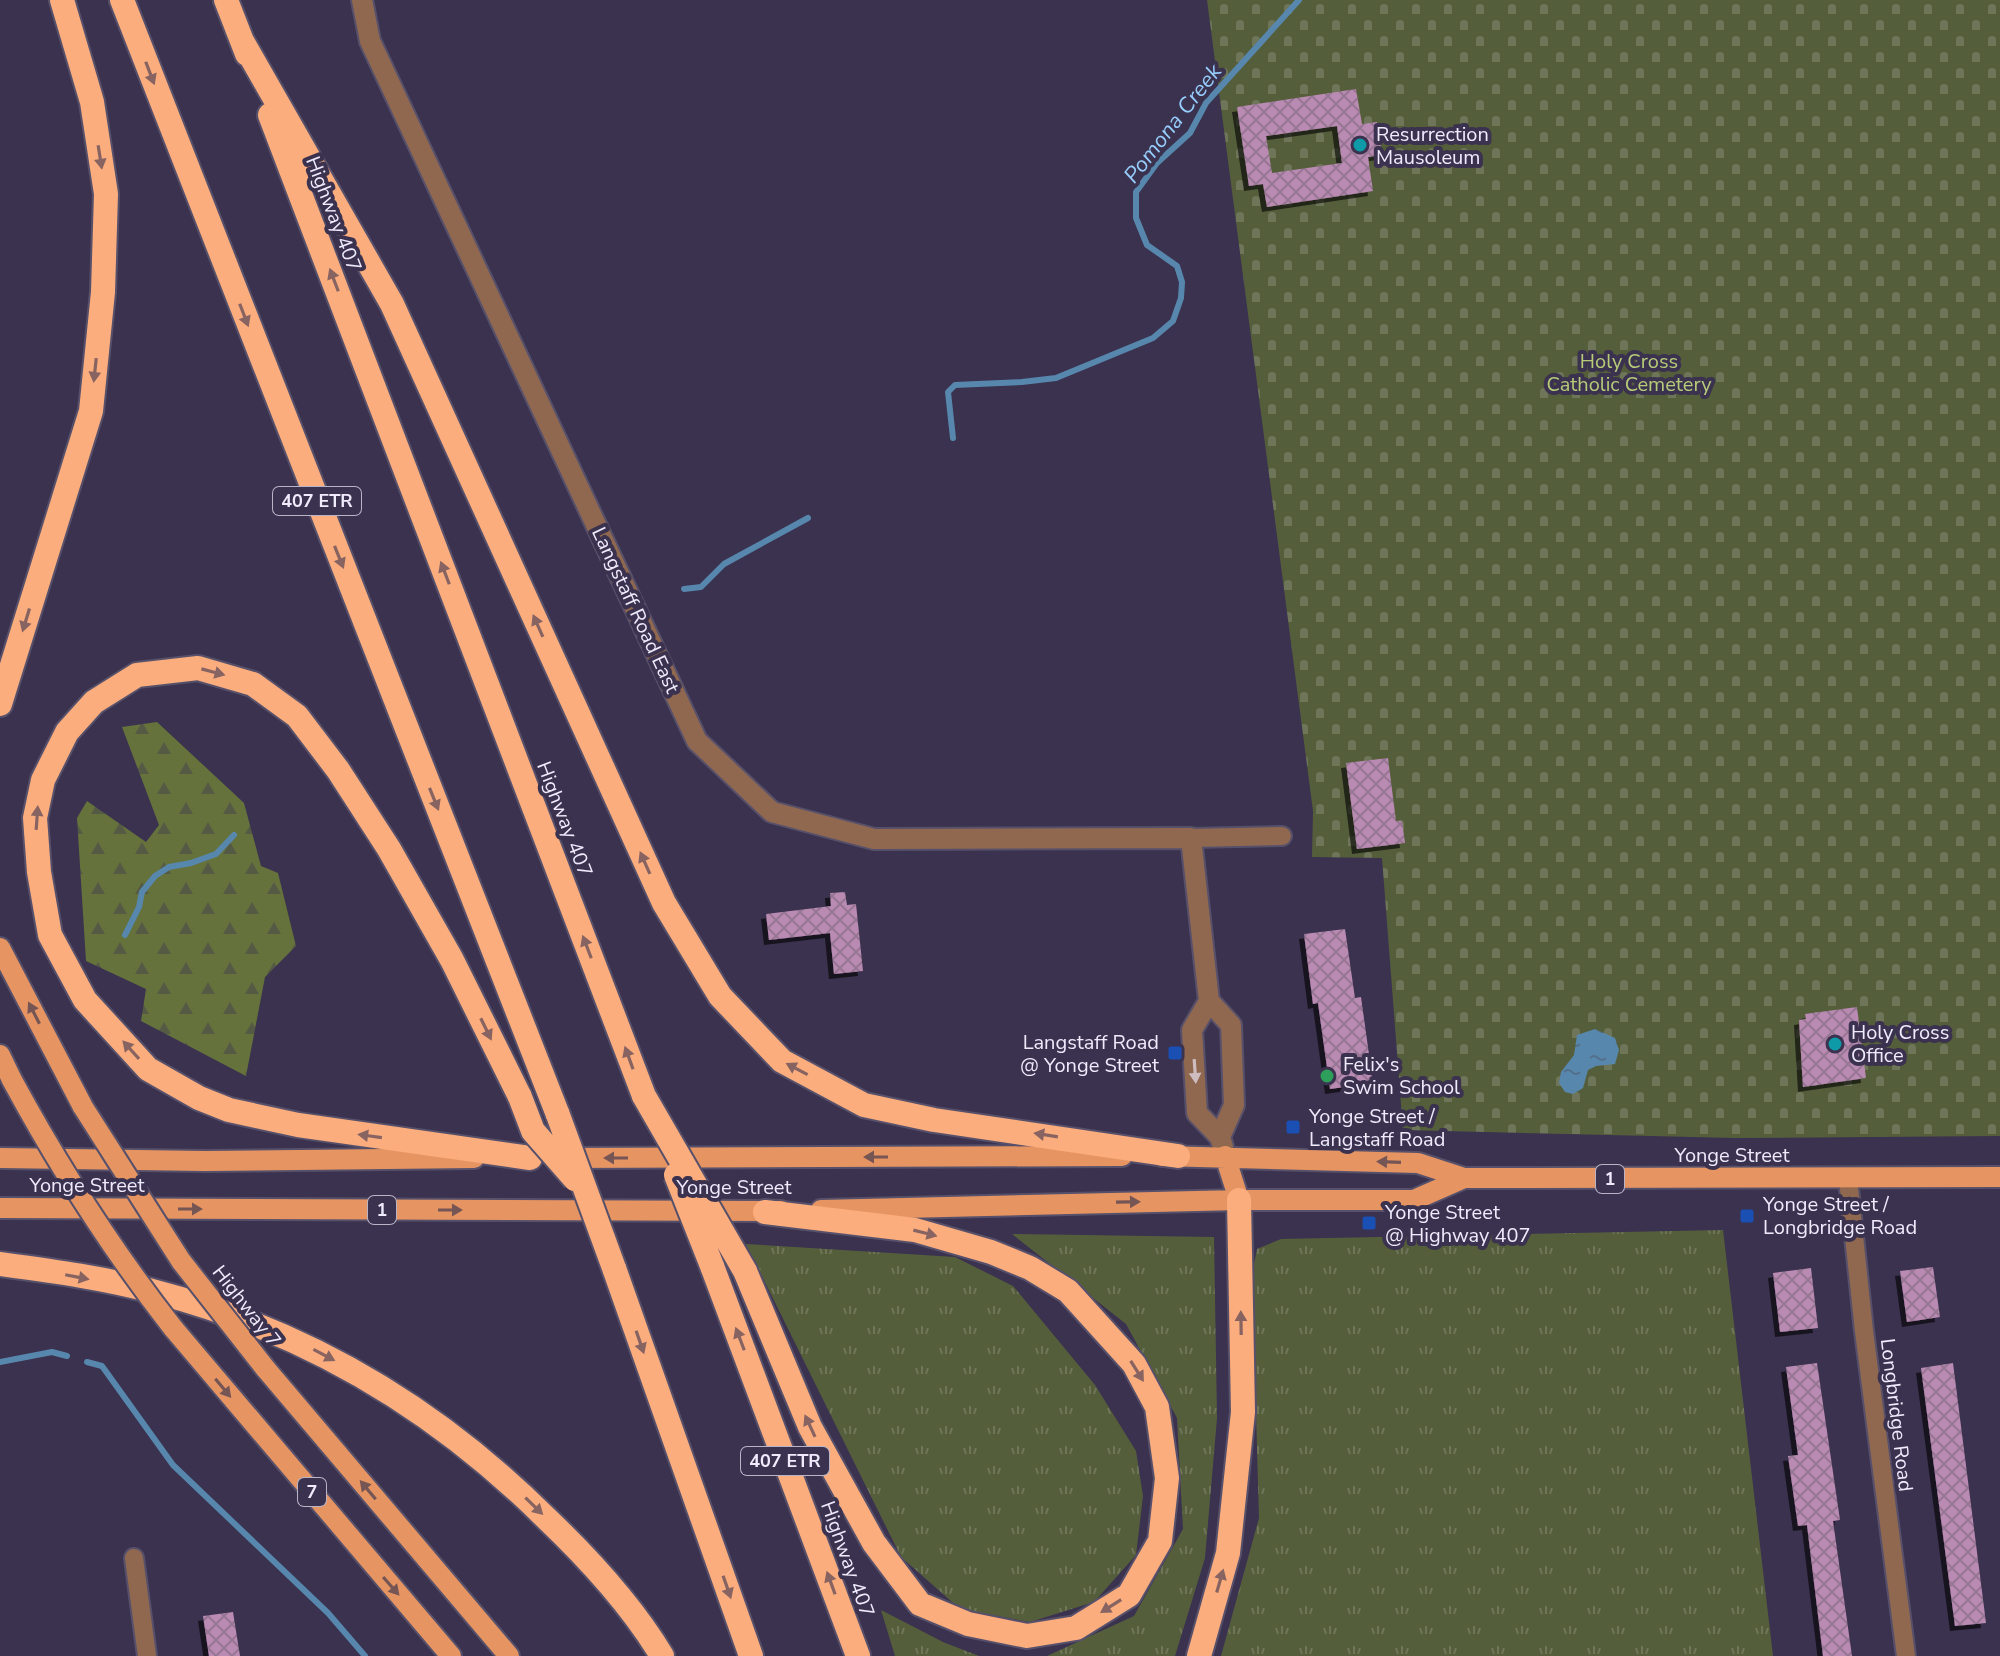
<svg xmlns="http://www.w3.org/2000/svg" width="2000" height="1656" viewBox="0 0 2000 1656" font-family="'Nunito Sans',sans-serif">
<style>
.grass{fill:url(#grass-tufts)}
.forest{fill:url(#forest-firs)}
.cemetery{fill:url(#cemetery-stones)}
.water{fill:url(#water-ripples)}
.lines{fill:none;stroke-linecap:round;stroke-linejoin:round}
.stream{stroke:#5887ae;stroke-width:6}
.building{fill:url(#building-cross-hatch);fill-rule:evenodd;filter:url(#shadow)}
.minor-casing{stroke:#57506a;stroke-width:22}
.tertiary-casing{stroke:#57506a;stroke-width:24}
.primary-casing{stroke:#57506a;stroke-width:24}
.motorway-casing{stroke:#57506a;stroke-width:28}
.minor{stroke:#906850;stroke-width:18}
.tertiary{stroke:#906850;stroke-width:20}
.primary{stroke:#e69562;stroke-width:20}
.motorway{stroke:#fbad7d;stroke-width:24}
.primary-bridge-casing{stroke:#57506a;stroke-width:24;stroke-linecap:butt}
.motorway-bridge-casing{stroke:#57506a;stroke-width:28;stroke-linecap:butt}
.primary-bridge{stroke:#e69562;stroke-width:20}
.motorway-bridge{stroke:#fbad7d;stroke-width:24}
.oneway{fill:#876361}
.oneway2{fill:#765555}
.oneway3{fill:#cebdc0}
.culture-dot{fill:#0f9aa8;stroke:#3a324e;stroke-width:3}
.transit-dot{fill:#1a4fb4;stroke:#3a324e;stroke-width:3}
.leisure-dot{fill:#2e9e5b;stroke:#3a324e;stroke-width:3}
.labels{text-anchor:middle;stroke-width:8;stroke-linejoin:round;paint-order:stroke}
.shield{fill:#3a324e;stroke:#b9b4c8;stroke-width:2}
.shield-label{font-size:18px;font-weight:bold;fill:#efebfd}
.poi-label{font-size:20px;fill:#efebfd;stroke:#3a324e;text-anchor:start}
.street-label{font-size:20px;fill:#efebfd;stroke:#3a324e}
.park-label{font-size:20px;fill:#b7cb78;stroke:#3a324e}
.water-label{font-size:22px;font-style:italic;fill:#97cdfc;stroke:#3a324e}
</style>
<defs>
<pattern id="grass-tufts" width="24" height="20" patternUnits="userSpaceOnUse" patternTransform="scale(2)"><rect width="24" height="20" fill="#555e3b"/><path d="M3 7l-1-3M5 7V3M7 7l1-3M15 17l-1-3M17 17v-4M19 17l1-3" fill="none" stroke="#6e7558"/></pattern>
<pattern id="forest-firs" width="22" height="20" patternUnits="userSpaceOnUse" patternTransform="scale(2)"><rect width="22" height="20" fill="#65723b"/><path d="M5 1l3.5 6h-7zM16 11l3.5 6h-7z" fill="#555a44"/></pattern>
<pattern id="cemetery-stones" width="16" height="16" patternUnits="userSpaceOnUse" patternTransform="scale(2)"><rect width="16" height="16" fill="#555e3b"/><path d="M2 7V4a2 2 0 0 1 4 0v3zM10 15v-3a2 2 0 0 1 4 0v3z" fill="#6e7558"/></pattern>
<pattern id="water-ripples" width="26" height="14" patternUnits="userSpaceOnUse" patternTransform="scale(2)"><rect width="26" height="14" fill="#5887ae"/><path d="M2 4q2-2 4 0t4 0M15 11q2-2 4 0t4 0" fill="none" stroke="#52708c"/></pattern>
<pattern id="building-cross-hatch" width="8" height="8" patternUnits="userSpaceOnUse" patternTransform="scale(2)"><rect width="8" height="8" fill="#b98ab2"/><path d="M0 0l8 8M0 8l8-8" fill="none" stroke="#977693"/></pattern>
<filter id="shadow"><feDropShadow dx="-5" dy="5" stdDeviation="0" flood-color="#0009"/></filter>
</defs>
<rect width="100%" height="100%" fill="#3a324e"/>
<path class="grass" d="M1723,1230L1773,1656H1221L1259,1518L1252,1274L1257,1249L1281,1239Z
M1012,1234L1214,1237L1217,1418L1205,1558L1175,1656H1047L1134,1616L1183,1529L1177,1418L1126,1324Z
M746,1244L955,1257L1013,1286L1095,1385L1136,1451L1143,1496L1136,1555L1094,1602L1030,1622L960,1609L901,1557Z
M881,1610L943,1642L979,1656H895Z"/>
<path class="forest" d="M157,722L244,803L261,866L278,873L296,946L265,977L246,1076L141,1021L146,989L86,961L77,818L87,801L146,842L159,825L122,727Z"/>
<path class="cemetery" d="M1207,0H2000V1136L1736,1138L1403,1130L1382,858L1312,857L1313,811Z"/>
<path class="water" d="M1595,1029L1615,1038L1619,1050L1615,1064L1596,1066L1588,1070L1583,1088L1573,1094L1565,1092L1559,1083L1561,1072L1574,1055L1577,1035Z"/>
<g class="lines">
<path class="stream" d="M953,438L948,392L955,385L1022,382L1056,378L1153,338L1173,321L1181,298L1182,282L1177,266L1147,245L1136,218V192L1157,163L1190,133L1206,103L1299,0
M684,589L701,587L724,564L808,518
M125,935L139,907L142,892L155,876L169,867L191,863L216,854L234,835
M0,1362L52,1352L67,1356
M87,1362L102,1366L173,1465L328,1613L365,1656"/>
</g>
<path class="building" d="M1356,89L1362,124L1377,122L1382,155L1368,157L1373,191L1267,207L1263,184L1249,186L1237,107ZM1337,126L1342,163L1272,173L1266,136Z
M1388,758L1396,821H1402L1405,843L1357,849L1346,763Z
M845,892L847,905L856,904L863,971L834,974L830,933L769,940L766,914L831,906L830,893Z
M1345,929L1355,998L1361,997L1373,1083L1330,1089L1318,1003L1313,1004L1304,934Z
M1857,1007L1866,1078L1803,1087L1799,1020L1806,1019L1805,1014Z
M1933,1267L1940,1317L1907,1322L1900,1271Z
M1811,1268L1818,1328L1780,1332L1773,1273Z
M1817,1363L1840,1520L1833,1521L1852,1656H1823L1807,1525L1798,1526L1788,1456L1798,1455L1786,1367Z
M1953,1363L1986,1623L1955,1626L1921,1368Z
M233,1612L240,1656H209L203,1616Z"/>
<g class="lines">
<g class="minor-casing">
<path id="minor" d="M1191,838L1282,836
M1848,1179L1864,1331L1906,1656
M134,1558L147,1656"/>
</g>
<g class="tertiary-casing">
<path id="tertiary" d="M362,0L370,41L697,741L772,812L874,839L1191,838L1209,1001L1231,1025L1234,1105L1220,1137
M1209,1001L1192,1030L1197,1113L1220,1137L1223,1147"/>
</g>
<g class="primary-casing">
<path id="primary" d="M0,948L83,1107
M0,1055L12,1080
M1162,1156L1418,1163L1464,1178L2000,1177
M1225,1156L1239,1200
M0,1158L205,1161L474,1158
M558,1158L1122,1156
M0,1208L781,1211
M821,1210L1239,1200H1414L1464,1178
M173,1328L451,1656
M265,1368L509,1656"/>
</g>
<g class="motorway-casing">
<path id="motorway" d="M122,0L558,1115
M226,0L247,54
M242,41L392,304L664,903L720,996L782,1061L864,1105L934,1120L1178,1156
M270,115L644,1096
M0,704L91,411L103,292L106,194L92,102L62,0
M520,1097L452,960L389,849L338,770L297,716L253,684L198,668L137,675L94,702L67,732L43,780L35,818L39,872L50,935L85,1000L148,1069L199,1098L229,1110L298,1125L530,1158
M0,1264C52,1271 105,1278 156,1292C306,1331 435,1408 545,1517C588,1558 631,1604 662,1656
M712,1266L858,1656
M614,1268L751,1656
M745,1271L810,1427L874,1543L920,1604L968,1624L1027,1636L1076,1628L1129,1595L1160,1541L1167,1478L1157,1407L1134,1364L1068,1291L1030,1268L991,1252L915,1230L765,1212
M1199,1656L1228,1553L1243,1412L1239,1200"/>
</g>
<use href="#minor" class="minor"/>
<use href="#tertiary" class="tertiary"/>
<use href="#primary" class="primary"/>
<use href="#motorway" class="motorway"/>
<g class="primary-bridge-casing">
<path id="primary-bridge" d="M12,1080C59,1167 112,1250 173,1328
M83,1107L181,1261L265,1368"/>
</g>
<g class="motorway-bridge-casing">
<path id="motorway-bridge" d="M644,1096L745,1271
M520,1097L533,1131L575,1179
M558,1115L614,1268
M676,1175L712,1266"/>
</g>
<use href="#primary-bridge" class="primary-bridge"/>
<use href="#motorway-bridge" class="motorway-bridge"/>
</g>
<defs><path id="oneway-solid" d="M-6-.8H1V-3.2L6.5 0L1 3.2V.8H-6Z" transform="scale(2)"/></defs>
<g class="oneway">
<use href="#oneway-solid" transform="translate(150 73) rotate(69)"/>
<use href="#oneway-solid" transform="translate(100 157) rotate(81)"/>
<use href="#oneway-solid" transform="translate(334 280) rotate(-111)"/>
<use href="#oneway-solid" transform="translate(244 315) rotate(69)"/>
<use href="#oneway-solid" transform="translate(95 370) rotate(96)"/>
<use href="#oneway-solid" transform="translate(339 557) rotate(68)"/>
<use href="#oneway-solid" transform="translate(445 573) rotate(-111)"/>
<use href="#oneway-solid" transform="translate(26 620) rotate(107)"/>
<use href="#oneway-solid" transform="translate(538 626) rotate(-114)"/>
<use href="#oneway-solid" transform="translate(213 672) rotate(15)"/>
<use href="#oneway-solid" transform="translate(434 799) rotate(68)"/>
<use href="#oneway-solid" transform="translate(37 818) rotate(-86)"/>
<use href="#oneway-solid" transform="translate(645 863) rotate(-114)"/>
<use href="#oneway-solid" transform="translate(587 947) rotate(-111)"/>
<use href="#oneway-solid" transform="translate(486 1029) rotate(64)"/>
<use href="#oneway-solid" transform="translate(131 1050) rotate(-132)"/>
<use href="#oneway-solid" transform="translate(629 1058) rotate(-110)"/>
<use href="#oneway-solid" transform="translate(797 1069) rotate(-152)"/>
<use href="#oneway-solid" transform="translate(1046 1135) rotate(-171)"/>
<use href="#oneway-solid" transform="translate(370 1136) rotate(-172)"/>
<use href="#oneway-solid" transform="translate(925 1233) rotate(14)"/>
<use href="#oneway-solid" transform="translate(77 1277) rotate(11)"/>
<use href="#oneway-solid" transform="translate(1241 1323) rotate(-91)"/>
<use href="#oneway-solid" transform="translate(740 1339) rotate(-111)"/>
<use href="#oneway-solid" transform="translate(640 1342) rotate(71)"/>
<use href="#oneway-solid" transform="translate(324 1355) rotate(28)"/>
<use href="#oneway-solid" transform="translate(1137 1371) rotate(58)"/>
<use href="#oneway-solid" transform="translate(810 1426) rotate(-115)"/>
<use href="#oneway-solid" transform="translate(534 1506) rotate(44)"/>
<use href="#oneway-solid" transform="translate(1220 1581) rotate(-74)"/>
<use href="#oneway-solid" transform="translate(831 1583) rotate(-110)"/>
<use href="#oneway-solid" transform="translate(727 1587) rotate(71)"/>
<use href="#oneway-solid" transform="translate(1111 1606) rotate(148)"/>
</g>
<g class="oneway2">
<use href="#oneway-solid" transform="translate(34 1013) rotate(-117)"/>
<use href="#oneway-solid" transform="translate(876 1157) rotate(180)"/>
<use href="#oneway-solid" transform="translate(616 1158) rotate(180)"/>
<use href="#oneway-solid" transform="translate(1389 1162) rotate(-178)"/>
<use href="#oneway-solid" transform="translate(1128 1202) rotate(-1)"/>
<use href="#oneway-solid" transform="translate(190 1209)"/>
<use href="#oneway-solid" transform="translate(450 1210)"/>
<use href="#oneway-solid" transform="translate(223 1388) rotate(50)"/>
<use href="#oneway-solid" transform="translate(368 1490) rotate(-130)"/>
<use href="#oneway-solid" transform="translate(391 1586) rotate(49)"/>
</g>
<use class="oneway3" href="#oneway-solid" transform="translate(1195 1071) rotate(86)"/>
<g class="culture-dot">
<circle cx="1360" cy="145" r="8"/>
<circle cx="1835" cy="1044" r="8"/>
</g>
<g class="transit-dot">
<rect x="1167" y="1045" width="16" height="16" rx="4"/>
<rect x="1285" y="1119" width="16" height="16" rx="4"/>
<rect x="1739" y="1208" width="16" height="16" rx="4"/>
<rect x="1361" y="1215" width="16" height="16" rx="4"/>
</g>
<circle class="leisure-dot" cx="1327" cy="1076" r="8"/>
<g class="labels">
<g class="shield">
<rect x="273" y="487" width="88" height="28" rx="6"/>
<rect x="1596" y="1165" width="28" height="28" rx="6"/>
<rect x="368" y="1196" width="28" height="28" rx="6"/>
<rect x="741" y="1447" width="88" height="28" rx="6"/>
<rect x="298" y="1478" width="28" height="28" rx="6"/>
</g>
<g class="shield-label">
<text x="317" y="507">407 ETR</text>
<text x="1610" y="1185">1</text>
<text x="382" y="1216">1</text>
<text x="785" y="1467">407 ETR</text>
<text x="312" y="1498">7</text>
</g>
<g class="poi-label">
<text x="1376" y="141">Resurrection<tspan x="1376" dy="23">Mausoleum</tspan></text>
<text x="1851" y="1039">Holy Cross<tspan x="1851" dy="23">Office</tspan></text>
<text x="1159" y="1049" text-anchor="end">Langstaff Road<tspan x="1159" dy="23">@ Yonge Street</tspan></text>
<text x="1343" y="1071">Felix's<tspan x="1343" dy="23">Swim School</tspan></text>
<text x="1309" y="1123">Yonge Street /<tspan x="1309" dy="23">Langstaff Road</tspan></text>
<text x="1763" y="1211">Yonge Street /<tspan x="1763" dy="23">Longbridge Road</tspan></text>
<text x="1385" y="1219">Yonge Street<tspan x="1385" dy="23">@ Highway 407</tspan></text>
</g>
<g class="street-label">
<text transform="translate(334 214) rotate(69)" y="7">Highway 407</text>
<text transform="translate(636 610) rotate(65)" y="7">Langstaff Road East</text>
<text transform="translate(565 819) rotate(69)" y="7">Highway 407</text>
<text x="1732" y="1162">Yonge Street</text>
<text x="87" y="1192">Yonge Street</text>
<text x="734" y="1194">Yonge Street</text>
<text transform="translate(247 1306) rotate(52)" y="7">Highway 7</text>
<text transform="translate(1897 1415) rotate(83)" y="7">Longbridge Road</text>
<text transform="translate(848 1559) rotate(70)" y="7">Highway 407</text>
</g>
<g class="park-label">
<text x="1629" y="368">Holy Cross<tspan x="1629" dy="23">Catholic Cemetery</tspan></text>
</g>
<g class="water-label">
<text transform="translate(1172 123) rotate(-52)" y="8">Pomona Creek</text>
</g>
</g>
</svg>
